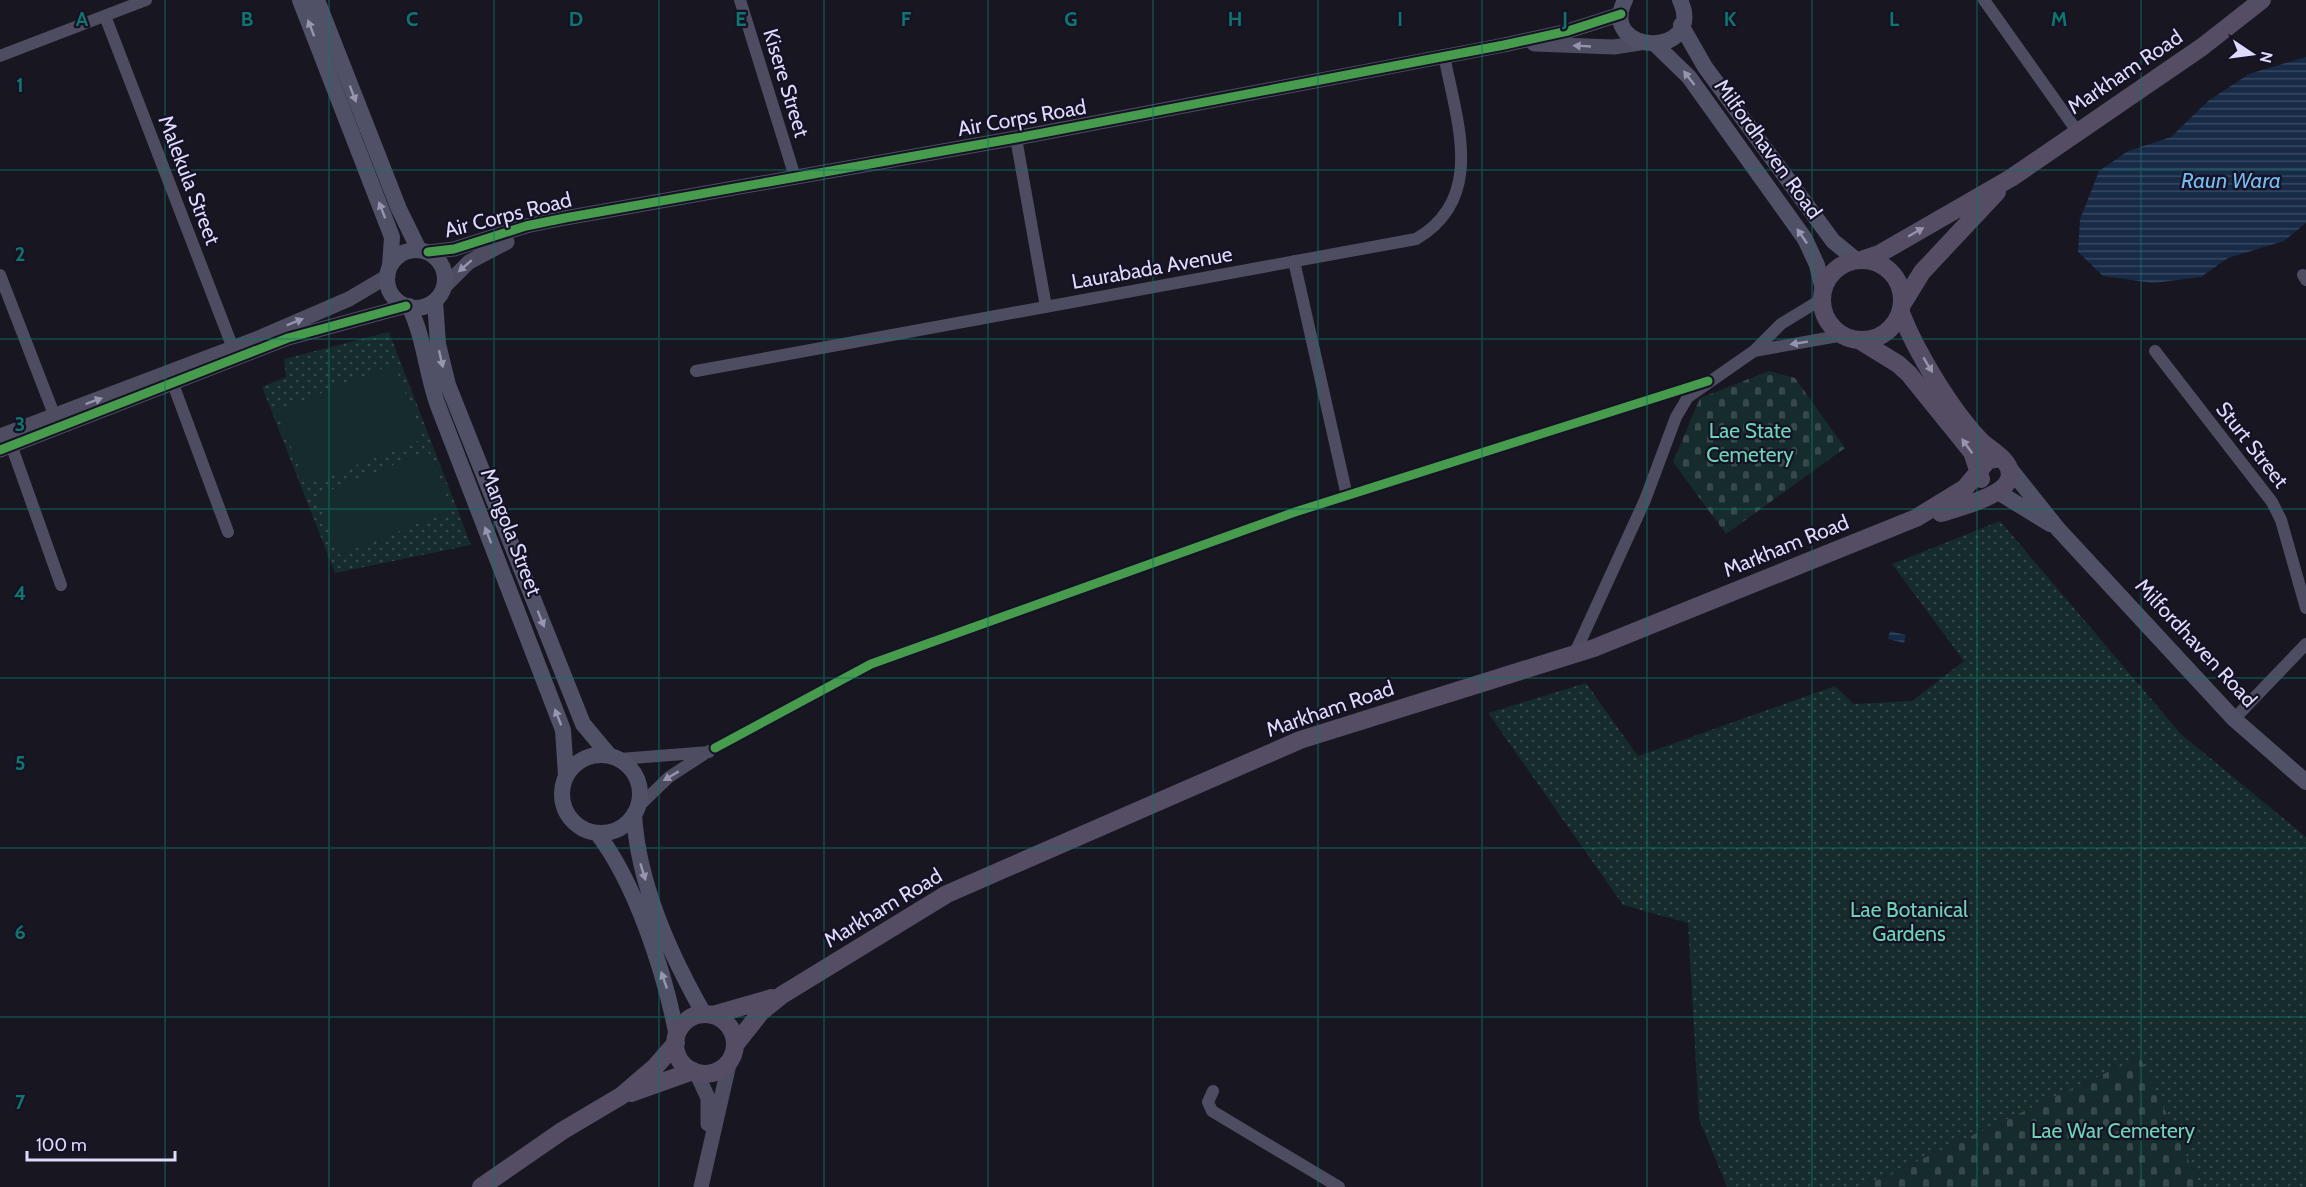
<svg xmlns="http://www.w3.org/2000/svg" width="2306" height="1187" viewBox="0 0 2306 1187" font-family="Cabin,sans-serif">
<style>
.cemetery{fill:url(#cemetery-stones)}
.park{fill:url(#park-dots)}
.garden{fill:#162b2b}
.water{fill:url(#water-rules)}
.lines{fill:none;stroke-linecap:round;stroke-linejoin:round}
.minor{stroke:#4d4c60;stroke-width:12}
.tertiary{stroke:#4d4c60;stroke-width:15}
.secondary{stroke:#505166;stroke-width:16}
.primary{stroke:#544d64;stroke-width:18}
.cycleway-casing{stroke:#151225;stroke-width:13}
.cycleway{stroke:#469c4c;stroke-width:9}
.oneway{fill:#9696b0}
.oneway2{fill:#9593ae}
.oneway3{fill:#9894b0}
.grid{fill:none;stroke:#0f766e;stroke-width:1.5;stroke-opacity:0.55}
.labels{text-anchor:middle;stroke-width:4.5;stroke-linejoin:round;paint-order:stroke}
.street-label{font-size:21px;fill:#dddafb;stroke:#151225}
.park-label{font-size:21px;fill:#6ed3b5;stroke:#151225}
.water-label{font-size:22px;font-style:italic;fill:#74bbee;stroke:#151225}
.grid-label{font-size:20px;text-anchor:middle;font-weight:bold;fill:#0f766e;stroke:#151225;stroke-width:4.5;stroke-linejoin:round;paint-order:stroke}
</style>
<defs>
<pattern id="cemetery-stones" width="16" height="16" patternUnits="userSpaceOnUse" patternTransform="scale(1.5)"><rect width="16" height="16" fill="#162b2b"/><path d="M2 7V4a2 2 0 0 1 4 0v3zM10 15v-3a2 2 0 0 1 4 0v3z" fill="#37494b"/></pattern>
<pattern id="park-dots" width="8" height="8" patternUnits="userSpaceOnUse" patternTransform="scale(1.5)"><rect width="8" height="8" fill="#162b2b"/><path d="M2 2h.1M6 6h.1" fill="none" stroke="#37494b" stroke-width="1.8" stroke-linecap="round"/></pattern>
<pattern id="water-rules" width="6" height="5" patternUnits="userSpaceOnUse" patternTransform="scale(1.5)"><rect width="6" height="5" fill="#172a46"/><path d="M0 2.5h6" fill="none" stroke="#384862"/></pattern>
</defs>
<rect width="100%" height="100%" fill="#181621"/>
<path class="cemetery" d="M1769,371L1795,378L1845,448L1726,534L1673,462L1700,398Z
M2140,1056L2201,1187H1862Z"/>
<path class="park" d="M389,332L471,545L335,573L262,387L286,377L284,359Z
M2000,521L2181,734L2306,837V1187H2201L2140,1057L1862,1187H1727L1699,1119L1688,923L1623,905L1488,713L1586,683L1638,756L1835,686L1854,704L1912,701L1964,661L1892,564Z"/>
<path class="garden" d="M394,364L423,439L306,485L277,411Z
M428,451L452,510L339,555L316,496Z"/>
<path class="water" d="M2306,57V223L2284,241L2228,258L2201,277L2153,283L2103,276L2078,252L2080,219L2099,171L2128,151L2171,137L2208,101L2249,74Z
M1890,631L1906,635L1904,643L1888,639Z"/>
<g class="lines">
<path class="minor" d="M740,0L795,177
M1984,0L2077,131
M105,16L236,356
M0,56L146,0
M1016,138L1046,307
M1294,261L1347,496
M0,275L57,422
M2303,275L2306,280
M1754,351L1844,335
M2155,351L2272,502L2281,520L2306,608
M696,371L1416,239C1487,198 1456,120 1444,55
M170,376L228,532
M9,439L61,585
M1574,655L1645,500L1676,417L1688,397L1754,351L1781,324L1822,299
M2234,719L2306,644
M715,748L871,664L1295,512L1708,381
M620,759L709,752
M638,807L669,777L709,751
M1213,1091L1208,1102L1212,1111L1339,1187"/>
<path class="tertiary" d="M1534,44L1614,47L1640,43
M428,252L454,249L526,226L565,218L1016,138L1504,45L1568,31L1621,14
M444,287L469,262L507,242
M0,436L261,337L349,299L388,276
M0,450L288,338L406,306
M696,1072L708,1098V1124
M701,1187L730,1060"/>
<path class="secondary" d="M300,0L392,237L390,266
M317,0L399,209L419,250
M1625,0C1597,56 1707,59 1680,0
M1681,25L1705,67L1833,241L1856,260
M1656,45L1689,77L1805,239L1817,265L1823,290
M387 279a29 29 0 1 1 58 0a29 29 0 1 1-58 0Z
M435,301L438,344L448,385L583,724L609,755
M409,306C424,337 426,371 437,403L563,730L566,775
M2007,465L2058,529L2234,719L2306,782
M1998,492L2050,524
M562 794a39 39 0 1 1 78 0a39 39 0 1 1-78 0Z
M634,814C638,884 670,954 704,1014
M597,833C636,884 665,973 677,1037"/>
<path class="primary" d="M1864,259L1879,254L2011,178L2202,47L2262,0
M1822 300a40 40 0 1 1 80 0a40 40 0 1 1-80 0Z
M1903,303L1922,272L1997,192
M1901,313C1916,352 1952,411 1981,441C1991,451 2015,462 2009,479C2004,496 1957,508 1941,513
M1859,340L1898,364L1909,374L1972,452L1981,479
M675 1044a30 30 0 1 1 60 0a30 30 0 1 1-60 0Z
M713,1015L772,998
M735,1045L761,1012L782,995L947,894L1300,740L1594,648L1916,518L1965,488L1988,460L2002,458
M631,1093L693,1071
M481,1187L562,1131L621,1096L656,1066L676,1043"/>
<g class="cycleway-casing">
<path id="cycleway" d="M428,252L454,249L526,226L565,218L1016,138L1504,45L1568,31L1621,14
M0,450L288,338L406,306
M715,748L871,664L1295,512L1708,381"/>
</g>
<use href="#cycleway" class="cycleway"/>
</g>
<defs><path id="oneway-solid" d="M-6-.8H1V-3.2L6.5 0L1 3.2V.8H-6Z" transform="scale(1.5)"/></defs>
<g class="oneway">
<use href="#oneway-solid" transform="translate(311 28) rotate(-111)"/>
<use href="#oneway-solid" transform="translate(1689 78) rotate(-128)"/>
<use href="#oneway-solid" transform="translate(353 94) rotate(69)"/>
<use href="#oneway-solid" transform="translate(382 210) rotate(-111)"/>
<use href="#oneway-solid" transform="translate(1802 236) rotate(-124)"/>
<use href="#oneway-solid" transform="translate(441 359) rotate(77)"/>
<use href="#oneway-solid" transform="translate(488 535) rotate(-111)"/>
<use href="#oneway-solid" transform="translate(541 619) rotate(68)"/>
<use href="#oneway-solid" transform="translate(558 717) rotate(-111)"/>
<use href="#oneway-solid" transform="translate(643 872) rotate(73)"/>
<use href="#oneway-solid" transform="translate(664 980) rotate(-109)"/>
</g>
<g class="oneway2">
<use href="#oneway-solid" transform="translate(1582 46) rotate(-177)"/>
<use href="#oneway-solid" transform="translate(465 266) rotate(139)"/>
<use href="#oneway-solid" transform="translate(295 322) rotate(-22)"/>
<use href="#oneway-solid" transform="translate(1799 343) rotate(171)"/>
<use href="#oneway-solid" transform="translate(94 401) rotate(-20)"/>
<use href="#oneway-solid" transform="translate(671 776) rotate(149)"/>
</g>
<g class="oneway3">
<use href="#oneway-solid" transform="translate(1916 232) rotate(-30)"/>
<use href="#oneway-solid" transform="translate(1928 365) rotate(59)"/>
<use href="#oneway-solid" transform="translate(1967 446) rotate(-126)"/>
</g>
<path class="grid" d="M165,0V1187M329,0V1187M494,0V1187M659,0V1187M824,0V1187M988,0V1187M1153,0V1187M1318,0V1187M1482,0V1187M1647,0V1187M1812,0V1187M1977,0V1187M2141,0V1187M0,170H2306M0,339H2306M0,509H2306M0,678H2306M0,848H2306M0,1017H2306"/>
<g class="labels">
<g class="street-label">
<text transform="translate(2125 72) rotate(-34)" y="7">Markham Road</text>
<text transform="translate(786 83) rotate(73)" y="7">Kisere Street</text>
<text transform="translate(1022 118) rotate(-10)" y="7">Air Corps Road</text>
<text transform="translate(1768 149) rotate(54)" y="7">Milfordhaven Road</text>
<text transform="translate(189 180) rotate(69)" y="7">Malekula Street</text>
<text transform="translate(508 215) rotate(-14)" y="7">Air Corps Road</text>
<text transform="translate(1152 268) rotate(-10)" y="7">Laurabada Avenue</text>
<text transform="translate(2252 445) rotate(52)" y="7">Sturt Street</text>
<text transform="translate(511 532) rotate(69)" y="7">Mangola Street</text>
<text transform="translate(1786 546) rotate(-22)" y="7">Markham Road</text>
<text transform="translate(2196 643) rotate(47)" y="7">Milfordhaven Road</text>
<text transform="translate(1330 709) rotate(-19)" y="7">Markham Road</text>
<text transform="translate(883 908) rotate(-31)" y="7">Markham Road</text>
</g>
<g class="park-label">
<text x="1750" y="438">Lae State<tspan x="1750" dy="24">Cemetery</tspan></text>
<text x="1909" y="917">Lae Botanical<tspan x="1909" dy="24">Gardens</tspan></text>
<text x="2113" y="1138">Lae War Cemetery</text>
</g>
<g class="water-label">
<text x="2231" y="188">Raun Wara</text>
</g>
</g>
<g class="grid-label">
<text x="82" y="26">A</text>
<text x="247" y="26">B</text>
<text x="412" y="26">C</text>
<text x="576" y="26">D</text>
<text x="741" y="26">E</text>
<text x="906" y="26">F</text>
<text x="1071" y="26">G</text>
<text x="1235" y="26">H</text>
<text x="1400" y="26">I</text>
<text x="1565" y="26">J</text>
<text x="1730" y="26">K</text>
<text x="1894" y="26">L</text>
<text x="2059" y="26">M</text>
<text x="20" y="92">1</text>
<text x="20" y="261">2</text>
<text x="20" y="431">3</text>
<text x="20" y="600">4</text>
<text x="20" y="770">5</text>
<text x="20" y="939">6</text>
<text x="20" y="1109">7</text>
</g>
<g transform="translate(2252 54) rotate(103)" stroke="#151225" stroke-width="4.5" paint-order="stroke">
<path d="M0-4.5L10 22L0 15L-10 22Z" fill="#dddafb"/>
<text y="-9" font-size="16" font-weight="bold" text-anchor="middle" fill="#dddafb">N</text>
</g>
<path d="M27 1151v9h148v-9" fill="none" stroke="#dddafb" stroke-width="3"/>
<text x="36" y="1151" font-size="18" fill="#dddafb" stroke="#151225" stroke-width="4.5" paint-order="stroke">100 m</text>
</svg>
